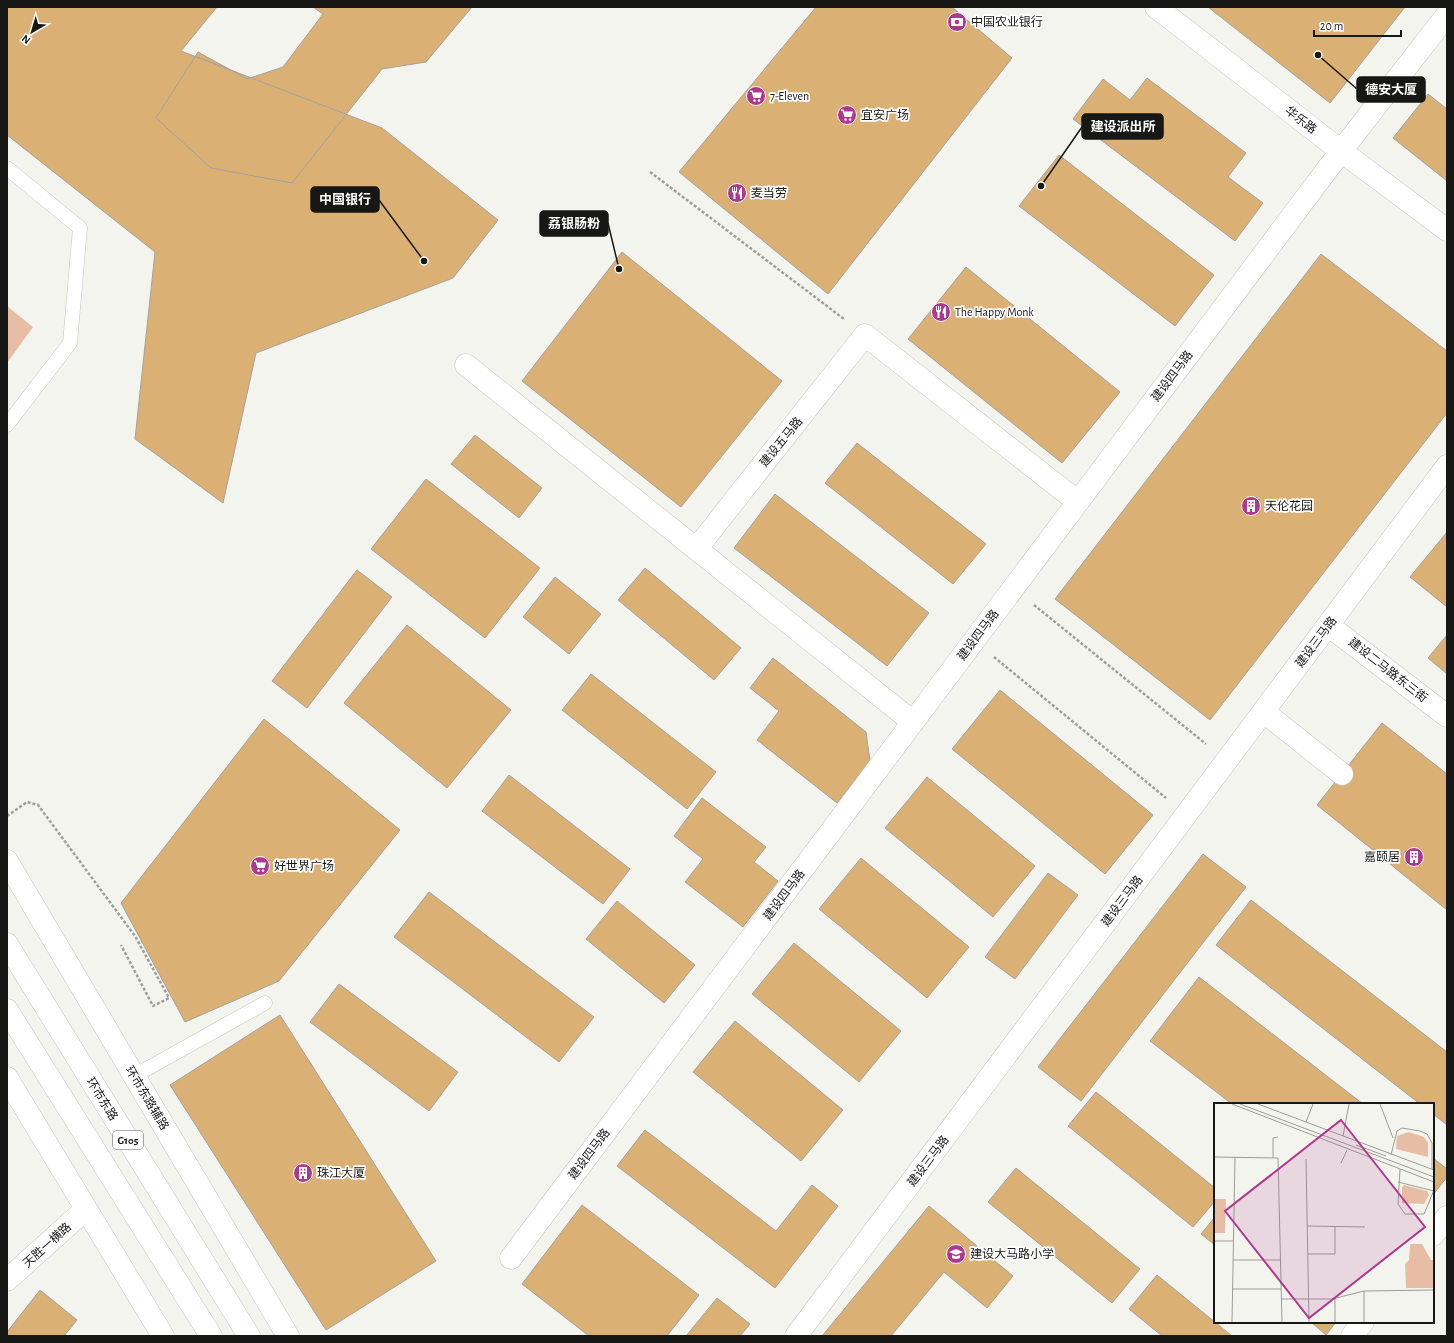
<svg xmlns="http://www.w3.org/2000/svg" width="1454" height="1343" viewBox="0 0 1454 1343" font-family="'Alegreya Sans','Noto Sans SC',sans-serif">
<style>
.green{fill:#e8bda5}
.building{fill:#dab075;stroke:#a4a19e}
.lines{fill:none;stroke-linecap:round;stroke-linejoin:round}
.service-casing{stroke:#c5c4c0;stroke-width:15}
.minor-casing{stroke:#c5c4c0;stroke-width:23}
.trunk-casing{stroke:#c5c4c0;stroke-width:23}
.path{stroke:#9e9e9a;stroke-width:2.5;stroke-dasharray:3 2;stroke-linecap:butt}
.service{stroke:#fff;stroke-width:14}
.minor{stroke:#fff;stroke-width:22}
.trunk{stroke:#fff;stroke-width:22}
.labels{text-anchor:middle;stroke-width:3.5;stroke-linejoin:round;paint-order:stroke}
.shield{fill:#fff;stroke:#5d5d5c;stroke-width:1}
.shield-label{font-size:11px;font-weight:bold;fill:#171716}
.poi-label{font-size:12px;fill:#171716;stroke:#fff;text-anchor:start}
.street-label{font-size:12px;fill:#171716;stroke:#fff}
.inset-road{fill:none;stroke:#9c9c98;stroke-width:1}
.view{fill:#af388f;fill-opacity:0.15;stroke:#af388f;stroke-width:2}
.inset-edge{fill:none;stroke:#171716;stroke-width:2}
.leader{fill:none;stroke:#171716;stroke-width:1.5}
.callout-dot{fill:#171716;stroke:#fff;stroke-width:1.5}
.callout{fill:#171716;stroke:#171716;stroke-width:1.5}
.callout-label{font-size:13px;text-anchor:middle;font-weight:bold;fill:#fff}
</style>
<rect width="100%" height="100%" fill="#f4f4ef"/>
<path class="green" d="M7,306L33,327L7,363Z"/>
<path class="building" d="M7,7H217L181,51L382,128L498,220L453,278L256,353L223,503L135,439L155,252L7,135Z
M313,7H472L426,62L382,69L292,183L211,168L156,118L198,52L247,79L283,67L323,14Z
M816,7H952L1012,58L828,294L679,172Z
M1208,7H1405L1330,103Z
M1147,78L1246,153L1228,177L1263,203L1235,241L1073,119L1103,79L1130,100Z
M1428,94L1447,109V181L1393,138Z
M1059,155L1214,275L1175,326L1019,206Z
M622,252L782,381L681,507L522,381Z
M1321,254L1447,351V413L1210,720L1055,599Z
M966,267L1120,392L1062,463L908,339Z
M475,435L542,488L519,518L451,464Z
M857,443L986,544L953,584L825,483Z
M426,479L540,568L485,638L371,549Z
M775,494L929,613L887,666L734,548Z
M1447,532V607L1410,577Z
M645,568L741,648L714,680L618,600Z
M357,570L392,597L307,708L272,681Z
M555,577L601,614L569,654L523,617Z
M407,625L511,710L447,788L344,703Z
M1447,635V674L1428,658Z
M773,658L866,732L870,761L837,803L757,740L779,711L750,688Z
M591,674L716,772L687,809L562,710Z
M1000,690L1153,815L1105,874L952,749Z
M264,719L400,830L279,981L185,1022L121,903Z
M1382,723L1447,774V910L1317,805Z
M509,775L630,869L603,904L482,811Z
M927,777L1035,866L993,917L885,828Z
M702,798L766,847L754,862L778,881L743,927L685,882L703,859L674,836Z
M1203,854L1246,887L1081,1101L1038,1067Z
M861,858L969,947L927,998L819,909Z
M1048,873L1078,895L1015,979L985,957Z
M429,892L594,1017L559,1062L394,937Z
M1251,900L1447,1052V1125L1433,1114V1104H1420L1216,945Z
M617,901L695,965L664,1003L586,939Z
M794,943L901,1031L859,1082L752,994Z
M1199,977L1363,1104H1232L1150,1041Z
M339,984L458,1072L429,1111L310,1022Z
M280,1015L436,1261L326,1330L170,1085Z
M735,1021L843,1110L801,1161L693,1072Z
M1096,1092L1215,1188V1201L1193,1227L1068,1126Z
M645,1130L776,1231L812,1185L838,1206L775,1288L617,1166Z
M1433,1158L1447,1169V1177L1433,1195Z
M1016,1168L1140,1269L1112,1303L988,1202Z
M582,1205L699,1295L667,1336H589L522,1284Z
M929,1206L1013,1276L987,1308L944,1272L891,1336H822Z
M1215,1217V1245L1201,1234Z
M1157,1275L1232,1336H1162L1129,1309Z
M40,1290L77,1320L64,1336H7V1332Z
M717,1298L750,1324L740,1336H686Z
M1311,1322H1336L1326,1335Z"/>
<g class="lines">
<g class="service-casing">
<path id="service" d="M7,168L80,228L70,343L7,425
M134,1076L265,1003"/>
</g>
<g class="minor-casing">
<path id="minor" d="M1156,7L1341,151L1447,230
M466,365L913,722
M697,548L865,335L1078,502
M1328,625L1447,716
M1264,712L1342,774
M7,861L288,1336
M7,1078L163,1336
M1433,1235L1447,1217
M511,1258L1341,151L1447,15
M7,1280L86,1209
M796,1336L1447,466
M1352,1336L1363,1322"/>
</g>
<g class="trunk-casing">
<path id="trunk" d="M7,944L249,1336
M7,1010L211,1336"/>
</g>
<path class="path" d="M650,172L844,319
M1034,605L1206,744
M994,657L1166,798
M7,816L27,802L38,805L135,936L169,998L153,1006L121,945"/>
<use href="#service" class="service"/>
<use href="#minor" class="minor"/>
<use href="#trunk" class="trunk"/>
</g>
<defs>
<g id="bank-disc" transform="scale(1)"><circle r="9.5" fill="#af388f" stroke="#fff"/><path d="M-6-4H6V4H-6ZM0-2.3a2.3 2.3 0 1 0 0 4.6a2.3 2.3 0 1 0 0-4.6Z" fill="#fff"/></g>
<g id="supermarket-disc" transform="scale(1)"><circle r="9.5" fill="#af388f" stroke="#fff"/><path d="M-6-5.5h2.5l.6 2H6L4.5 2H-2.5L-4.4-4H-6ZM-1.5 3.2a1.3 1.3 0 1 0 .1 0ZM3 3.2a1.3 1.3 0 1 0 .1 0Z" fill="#fff"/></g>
<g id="restaurant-disc" transform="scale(1)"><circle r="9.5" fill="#af388f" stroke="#fff"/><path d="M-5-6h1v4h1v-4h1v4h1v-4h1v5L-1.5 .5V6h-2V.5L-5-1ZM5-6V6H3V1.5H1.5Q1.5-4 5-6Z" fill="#fff"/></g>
<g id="building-disc" transform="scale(1)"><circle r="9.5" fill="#af388f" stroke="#fff"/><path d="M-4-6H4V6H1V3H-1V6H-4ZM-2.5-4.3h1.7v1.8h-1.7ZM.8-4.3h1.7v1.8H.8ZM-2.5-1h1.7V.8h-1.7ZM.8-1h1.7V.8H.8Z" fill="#fff"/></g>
<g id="school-disc" transform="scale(1)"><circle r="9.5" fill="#af388f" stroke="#fff"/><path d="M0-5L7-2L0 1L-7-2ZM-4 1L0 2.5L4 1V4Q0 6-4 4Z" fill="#fff"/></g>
</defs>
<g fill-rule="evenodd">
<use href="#bank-disc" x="957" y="22"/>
<use href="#supermarket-disc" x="756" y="96"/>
<use href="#supermarket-disc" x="847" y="115"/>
<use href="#restaurant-disc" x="737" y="193"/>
<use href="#restaurant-disc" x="941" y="312"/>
<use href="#building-disc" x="1251" y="506"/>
<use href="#building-disc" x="1414" y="857"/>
<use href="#supermarket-disc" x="260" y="866"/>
<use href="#building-disc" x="303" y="1173"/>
<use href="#school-disc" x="956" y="1254"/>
</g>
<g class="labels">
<rect class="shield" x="113" y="1131" width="30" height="18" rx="3"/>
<g class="shield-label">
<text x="128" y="1144">G105</text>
</g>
<g class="poi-label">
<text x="971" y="26">中国农业银行</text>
<text x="770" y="100">7-Eleven</text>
<text x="861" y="119">宜安广场</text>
<text x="751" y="197">麦当劳</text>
<text x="955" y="316">The Happy Monk</text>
<text x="1265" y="510">天伦花园</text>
<text x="1400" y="861" text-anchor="end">嘉颐居</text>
<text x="274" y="870">好世界广场</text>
<text x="317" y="1177">珠江大厦</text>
<text x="970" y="1258">建设大马路小学</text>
</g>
<g class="street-label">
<text transform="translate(1301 120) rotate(38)" y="4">华乐路</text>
<text transform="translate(1172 376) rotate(-53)" y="4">建设四马路</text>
<text transform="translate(781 442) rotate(-51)" y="4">建设五马路</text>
<text transform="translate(978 635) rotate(-53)" y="4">建设四马路</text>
<text transform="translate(1316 642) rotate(-53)" y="4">建设三马路</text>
<text transform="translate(1388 670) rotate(38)" y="4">建设二马路东三街</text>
<text transform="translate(784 895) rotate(-53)" y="4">建设四马路</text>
<text transform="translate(1122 901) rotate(-53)" y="4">建设三马路</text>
<text transform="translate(147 1098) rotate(59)" y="4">环市东路辅路</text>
<text transform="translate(102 1099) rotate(58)" y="4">环市东路</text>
<text transform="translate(589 1154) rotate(-53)" y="4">建设四马路</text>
<text transform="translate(928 1161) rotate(-53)" y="4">建设三马路</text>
<text transform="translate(47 1245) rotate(-42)" y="4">天胜一横路</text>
</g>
</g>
<g transform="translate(1214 1103)">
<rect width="220" height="220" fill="#f4f4ef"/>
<path d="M195,29L210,34L214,40V54L182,46L183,33ZM190,82L213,88L215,92L210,101L188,100V84ZM0,96H12L11,130H0ZM196,141H208L217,157H220V185H192L191,161L195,157Z" fill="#e8bda5"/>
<path class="inset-road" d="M18,1L220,79M26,1L220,74M44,1L220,67M166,1L179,35M92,19L99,1M129,33L135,1M142,42L172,53M177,52L183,28L188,25L206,28L213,31L218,40V66M0,54L64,55L68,219M59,55V35L64,34M92,56L95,219M127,60L133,47M186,66L184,101L191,111H210L220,87M184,79L220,88M93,123L151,124M0,138H19M94,151H121V124M19,157H66M18,186H67M121,195V219M68,196H118L150,188L220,187M18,219L21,54M150,219V188"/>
<path class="view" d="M127,17L211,124L95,215L11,108Z"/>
<rect width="220" height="220" class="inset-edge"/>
</g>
<path class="leader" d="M1318 55L1357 89M1041 186L1082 127M424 261L379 200M619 269L608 223"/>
<g class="callout-dot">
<circle cx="1318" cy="55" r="4"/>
<circle cx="1041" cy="186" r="4"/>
<circle cx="424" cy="261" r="4"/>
<circle cx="619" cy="269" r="4"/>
</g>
<g class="callout">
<rect x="1357" y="77" width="68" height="25" rx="4"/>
<rect x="1082" y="114" width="81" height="25" rx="4"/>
<rect x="311" y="187" width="68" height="25" rx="4"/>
<rect x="540" y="211" width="68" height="25" rx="4"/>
</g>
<g class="callout-label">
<text x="1391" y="94">德安大厦</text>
<text x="1123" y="131">建设派出所</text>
<text x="345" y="204">中国银行</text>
<text x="574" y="228">荔银肠粉</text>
</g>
<rect width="1454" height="1343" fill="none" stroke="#171716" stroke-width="16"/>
<g transform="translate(32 32) rotate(218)" stroke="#ffffff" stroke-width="3" paint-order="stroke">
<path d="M0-3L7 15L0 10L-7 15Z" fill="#171716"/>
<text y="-6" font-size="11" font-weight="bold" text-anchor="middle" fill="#171716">N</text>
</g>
<path d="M1314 30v6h87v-6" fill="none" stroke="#171716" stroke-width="2"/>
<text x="1320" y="30" font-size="12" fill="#171716" stroke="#ffffff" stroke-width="3" paint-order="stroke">20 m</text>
</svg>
